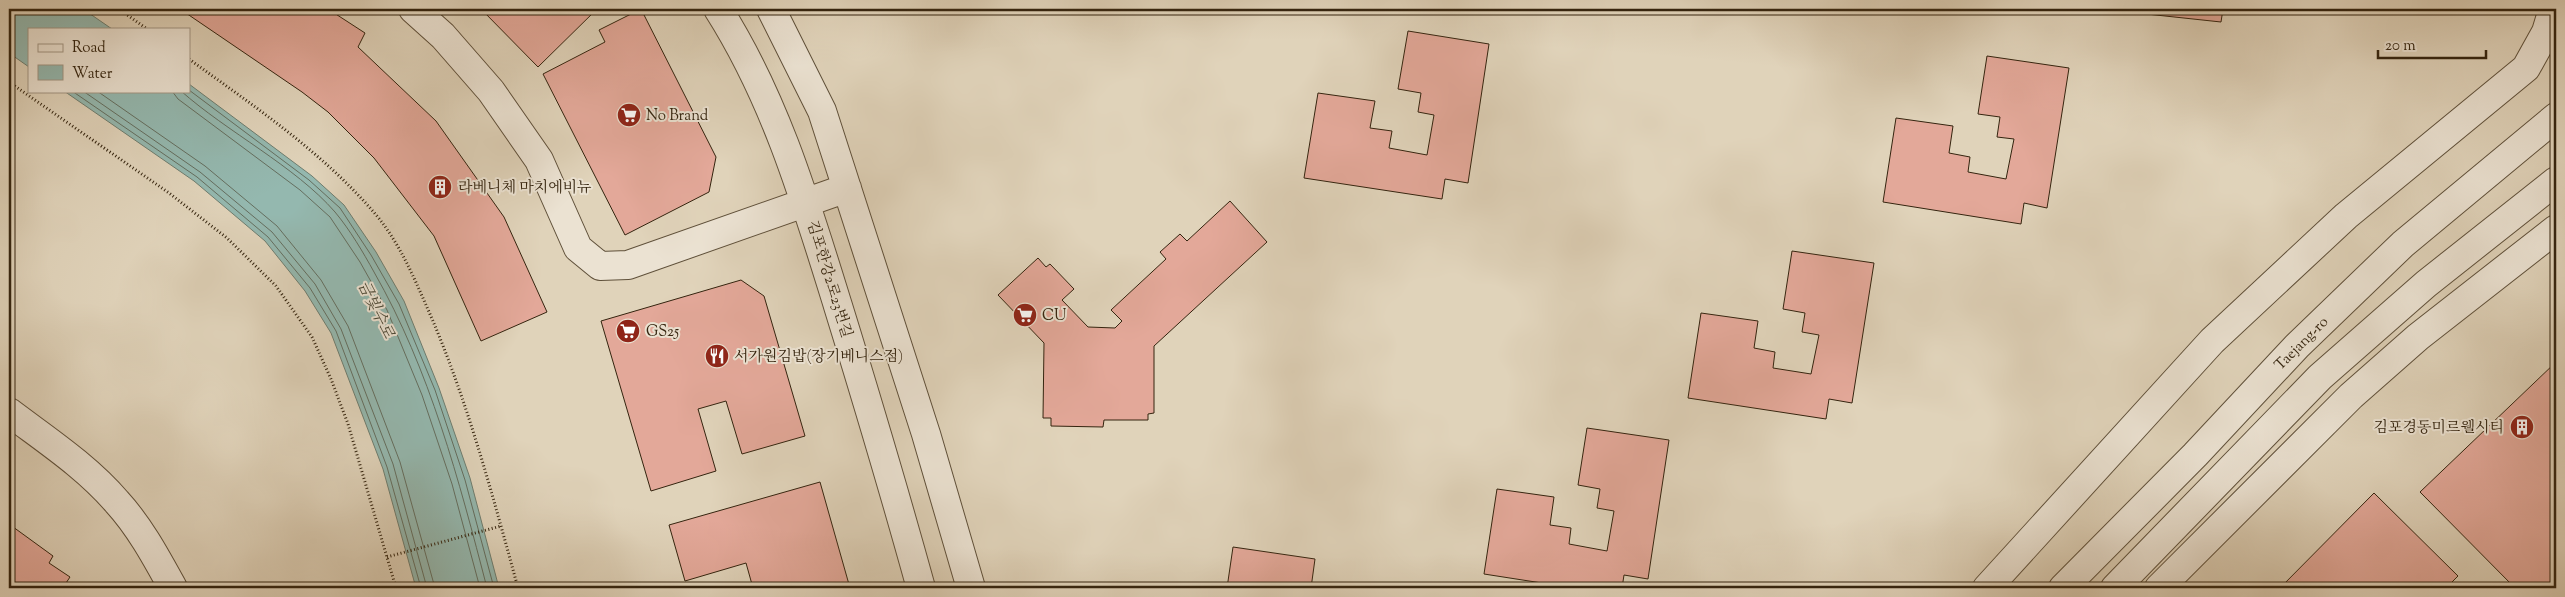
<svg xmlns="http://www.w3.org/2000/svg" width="2565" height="597" viewBox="0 0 2565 597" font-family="'Sorts Mill Goudy','Noto Serif KR',serif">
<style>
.water{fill:#94b8af;stroke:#6e7d6f}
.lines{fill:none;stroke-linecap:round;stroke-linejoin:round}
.shore{stroke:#646e5f;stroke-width:1}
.building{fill:#e3a899;stroke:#34240f}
.minor-casing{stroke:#5f503a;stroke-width:30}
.path{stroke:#34240f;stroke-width:3;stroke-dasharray:1 2.5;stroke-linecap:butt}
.minor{stroke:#ebe2d2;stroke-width:28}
.labels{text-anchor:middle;stroke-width:4;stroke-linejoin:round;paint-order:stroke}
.poi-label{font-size:15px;fill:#34240f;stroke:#ebe2d2;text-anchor:start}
.street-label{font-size:15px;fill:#34240f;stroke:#ebe2d2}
.water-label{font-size:16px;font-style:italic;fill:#4c4937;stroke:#ebe2d2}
</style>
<rect width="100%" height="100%" fill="#e0d3ba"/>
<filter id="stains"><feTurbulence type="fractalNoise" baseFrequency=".004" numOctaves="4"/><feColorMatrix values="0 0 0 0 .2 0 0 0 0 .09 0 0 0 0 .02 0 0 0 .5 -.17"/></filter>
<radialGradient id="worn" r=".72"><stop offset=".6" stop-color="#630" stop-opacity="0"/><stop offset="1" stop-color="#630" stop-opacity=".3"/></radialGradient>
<path class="water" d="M9,9H83L112,29H29V67L9,53Z
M189,84L312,176L344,205L376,252L404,301L439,388L470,478L499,588H416L383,469L331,333L305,291L265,241L194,181L64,91H189Z"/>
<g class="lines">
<path class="shore" d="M189,90L309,180L340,208L371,255L399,304L435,390L465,480L494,588
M72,91L197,177L268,237L310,288L336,331L387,467L421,588
M83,91L200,172L272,232L315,284L341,329L393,464L427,588
M97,91L205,166L277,226L321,280L348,326L400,462L435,588
M172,91L178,99L300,190L330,217L360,262L387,310L422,395L452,484L480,588
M181,91C227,132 295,166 335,212C350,230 363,252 374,272C430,370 459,480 487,588"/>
</g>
<path class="building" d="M180,9H328L365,33L358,47L436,121L504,217L547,312L481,341L434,236L374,158L328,112L302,92Z
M481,9H597L538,67Z
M641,9L716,157L709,192L625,235L543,74L605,42L599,30Z
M2100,9H2223L2221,22Z
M1408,31L1489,44L1468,183L1445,179L1442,199L1304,178L1318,93L1375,101L1370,128L1392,131L1389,148L1427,155L1434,115L1418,112L1421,93L1398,89Z
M1987,56L2069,68L2047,208L2024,203L2021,224L1883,202L1896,118L1953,126L1949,153L1970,157L1968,172L2006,179L2014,139L1997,137L2000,117L1978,114Z
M1230,201L1267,242L1154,346V413L1148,414V420H1104L1103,427L1051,426V418H1043L1044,343L998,295L1038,258L1046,267L1050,264L1074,289L1062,300L1088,327L1115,328L1122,321L1111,310L1166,259L1160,252L1180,234L1187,241Z
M1792,251L1874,263L1852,403L1829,399L1826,419L1688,398L1701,313L1758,321L1754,348L1775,352L1773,368L1811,374L1819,335L1802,332L1805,313L1783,309Z
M741,280L764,296L805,436L742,454L726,401L698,409L716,471L651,491L601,321Z
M2556,362V588H2515L2420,492Z
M1587,428L1669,440L1648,579L1624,575L1622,588H1574L1484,574L1497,489L1554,497L1550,525L1571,528L1569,544L1607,551L1614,511L1597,508L1600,489L1578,485Z
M820,482L850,588H753L746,563L685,581L669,525Z
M2374,493L2458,576L2446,588H2280Z
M9,524L53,556L49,563L70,577L64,586L67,588H9Z
M1233,547L1315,559L1311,588H1227Z"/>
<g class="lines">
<g class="minor-casing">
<path id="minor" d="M413,9L443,36L491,91L539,160L578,248L600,266L628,265L847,188
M718,9C776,100 806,203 838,306C867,400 895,494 921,588
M771,9L822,111L926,434L971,588
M9,412C46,440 86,466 117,502C140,527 157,559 173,588
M1987,588L2212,341L2346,216L2526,68L2546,32L2553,9
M2063,588L2195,455L2297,346L2403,244L2556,117
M2115,588L2320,377L2426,284L2556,181
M2159,588L2351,396L2418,337L2556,229"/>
</g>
<path class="path" d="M119,9L147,29
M189,59C255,107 324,153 377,216C399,243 412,273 426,305C466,395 492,493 518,588
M9,82L169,193L227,238L276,286L312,337L331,379L348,424L396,588
M387,557L501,526"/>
<use href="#minor" class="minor"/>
</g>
<defs>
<g id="supermarket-disc" transform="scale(1.25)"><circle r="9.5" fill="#8f2418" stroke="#ebe2d2"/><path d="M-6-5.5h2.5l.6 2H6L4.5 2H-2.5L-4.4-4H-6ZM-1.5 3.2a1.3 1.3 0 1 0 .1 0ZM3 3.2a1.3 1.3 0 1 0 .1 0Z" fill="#fff"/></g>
<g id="building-disc" transform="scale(1.25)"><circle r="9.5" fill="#8f2418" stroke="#ebe2d2"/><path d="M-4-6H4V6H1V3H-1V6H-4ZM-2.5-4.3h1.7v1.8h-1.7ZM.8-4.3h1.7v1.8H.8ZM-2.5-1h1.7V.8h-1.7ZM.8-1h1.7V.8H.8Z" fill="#fff"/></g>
<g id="restaurant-disc" transform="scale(1.25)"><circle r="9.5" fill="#8f2418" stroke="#ebe2d2"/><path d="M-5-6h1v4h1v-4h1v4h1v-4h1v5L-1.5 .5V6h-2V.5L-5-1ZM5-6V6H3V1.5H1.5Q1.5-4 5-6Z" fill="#fff"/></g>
</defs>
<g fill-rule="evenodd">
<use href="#supermarket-disc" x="629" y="115"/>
<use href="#building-disc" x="440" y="187"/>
<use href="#supermarket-disc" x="1025" y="315"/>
<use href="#supermarket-disc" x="628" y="331"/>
<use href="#restaurant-disc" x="717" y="356"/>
<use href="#building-disc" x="2522" y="427"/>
</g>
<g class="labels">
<g class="poi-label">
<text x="646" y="120">No Brand</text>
<text x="458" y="192">라베니체 마치에비뉴</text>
<text x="1042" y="320">CU</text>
<text x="646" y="336">GS25</text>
<text x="734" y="361">서가원김밥(장기베니스점)</text>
<text x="2504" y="432" text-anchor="end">김포경동미르웰시티</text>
</g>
<g class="street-label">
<text transform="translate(830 279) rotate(73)" y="5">김포한강2로23번길</text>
<text transform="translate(2301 343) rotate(-45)" y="5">Taejang-ro</text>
</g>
<g class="water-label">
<text transform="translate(377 309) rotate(64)" y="6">금빛수로</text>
</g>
</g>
<rect width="2565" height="597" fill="none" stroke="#e0d3ba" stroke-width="30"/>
<rect x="10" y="10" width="2545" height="577" fill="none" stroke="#34240f" stroke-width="2.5"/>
<rect x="15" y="15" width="2535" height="567" fill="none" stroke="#34240f"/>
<rect x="28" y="28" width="162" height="65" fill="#ebe2d2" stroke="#a29684"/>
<rect x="38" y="44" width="25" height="8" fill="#ebe2d2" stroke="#a29684"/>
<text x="72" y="52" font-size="15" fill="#34240f">Road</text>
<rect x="38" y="65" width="25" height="15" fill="#94b8af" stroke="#a29684"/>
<text x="72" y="78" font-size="15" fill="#34240f">Water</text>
<path d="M2378 50v8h108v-8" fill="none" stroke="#34240f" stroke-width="2.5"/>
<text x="2385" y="50" font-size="15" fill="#34240f" stroke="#ebe2d2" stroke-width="4" paint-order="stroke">20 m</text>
<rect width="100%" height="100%" filter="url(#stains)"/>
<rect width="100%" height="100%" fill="url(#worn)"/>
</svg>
